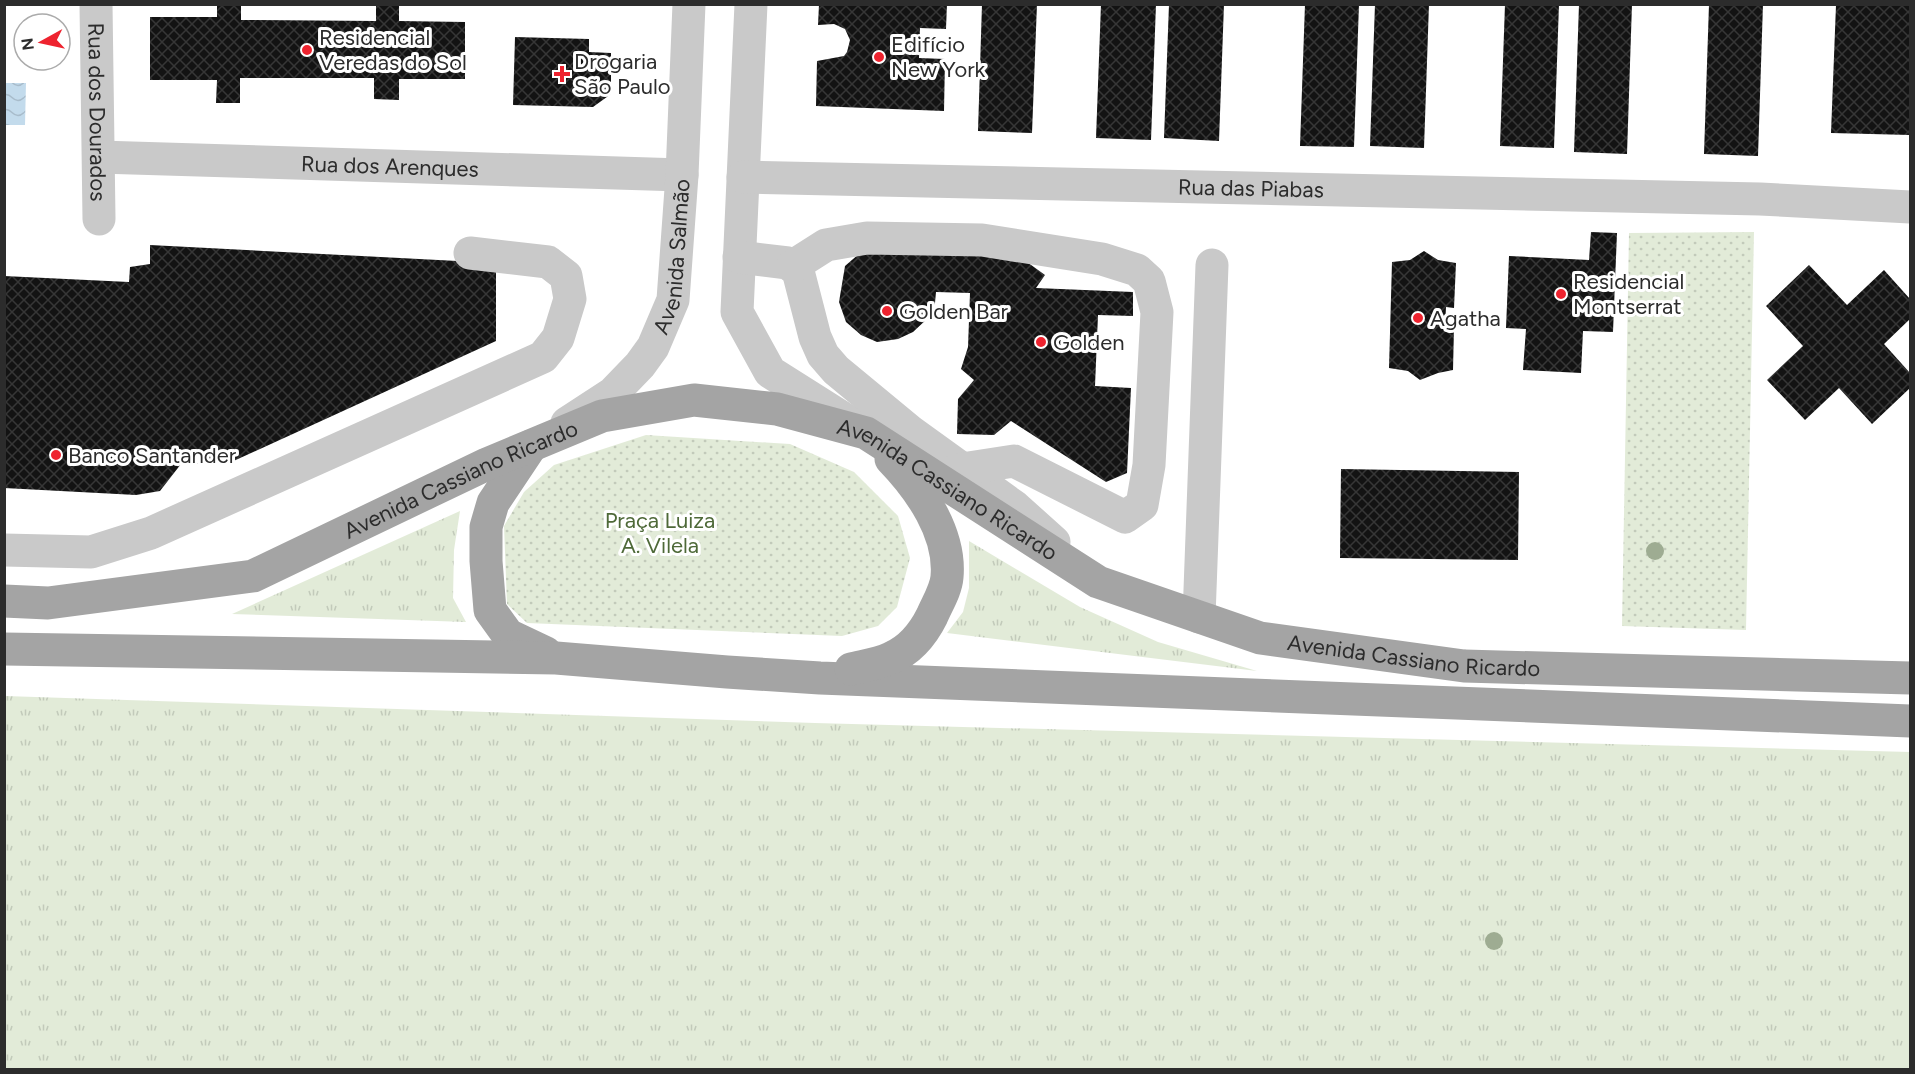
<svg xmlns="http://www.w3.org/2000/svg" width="1915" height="1074" viewBox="0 0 1915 1074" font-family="Figtree,sans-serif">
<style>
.grass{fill:url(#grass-tufts)}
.park{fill:url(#park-dots)}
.water{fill:url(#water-waves)}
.building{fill:url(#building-cross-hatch)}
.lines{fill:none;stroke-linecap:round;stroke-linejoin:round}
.minor{stroke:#c9c9c9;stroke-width:33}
.major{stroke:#a4a4a4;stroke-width:33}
.tree{fill:#9eac92}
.poi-dot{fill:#ee232f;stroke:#fff;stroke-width:2}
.labels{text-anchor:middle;stroke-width:6;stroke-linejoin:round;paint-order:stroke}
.poi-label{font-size:22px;fill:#2c2c2c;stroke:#fff;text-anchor:start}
.street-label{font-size:22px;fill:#2c2c2c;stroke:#fff}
.park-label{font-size:22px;fill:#4e6938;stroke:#fff}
</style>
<defs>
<pattern id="grass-tufts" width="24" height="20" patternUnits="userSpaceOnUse" patternTransform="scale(1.5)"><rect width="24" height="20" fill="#e2ebd8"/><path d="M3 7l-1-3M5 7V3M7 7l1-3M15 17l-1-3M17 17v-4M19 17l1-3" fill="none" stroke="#c2caba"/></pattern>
<pattern id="park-dots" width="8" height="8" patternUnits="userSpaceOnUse" patternTransform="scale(1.5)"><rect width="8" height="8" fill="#e2ebd8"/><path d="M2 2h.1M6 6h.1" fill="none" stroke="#c2caba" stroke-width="1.8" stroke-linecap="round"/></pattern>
<pattern id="water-waves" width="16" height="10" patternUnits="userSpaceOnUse" patternTransform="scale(1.5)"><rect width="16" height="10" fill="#c3dbec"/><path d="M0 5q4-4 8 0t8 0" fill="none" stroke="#a8bccb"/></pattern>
<pattern id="building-cross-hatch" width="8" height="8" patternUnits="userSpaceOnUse" patternTransform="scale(1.5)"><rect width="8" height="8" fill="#131313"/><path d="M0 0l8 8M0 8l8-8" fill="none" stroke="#363636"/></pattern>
</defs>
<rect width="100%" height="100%" fill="#fff"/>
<path class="grass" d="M460,511L454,550L453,598L466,622L232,614Z
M969,541L1080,607L1158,642L1257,671L947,633L963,612L969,588Z
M5,696L815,723L1910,752V1069H5Z"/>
<path class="park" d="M1754,232L1746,630L1622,626L1629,233Z
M646,435L790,444L854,472L898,516L910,558L897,607L878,626L842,636L527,623L507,604L504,526L524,492L554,465Z"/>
<path class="water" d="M5,83H26L25,125H5Z"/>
<path class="building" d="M217,4H241V20L376,21V4H399V21L465,22V79H399V100L374,99V78H240V103H216L217,80H150V17H217Z
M819,4H947L946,29L920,28L919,58L945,59L944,111L816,106L817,61L844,56L847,52L850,40L845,29L834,24L818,25Z
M982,4H1037L1032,133L978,131Z
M1101,4H1156L1151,140L1096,138Z
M1169,4H1224L1219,141L1164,138Z
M1305,4H1359L1354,147L1300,146Z
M1375,4H1429L1424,148L1370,146Z
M1505,4H1559L1554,148L1500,146Z
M1579,4H1632L1627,154L1574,152Z
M1709,4H1763L1758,156L1704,154Z
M1836,5H1910V135L1831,133Z
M515,37L589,39V52L611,53V94L593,107L513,105Z
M1591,232L1617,233L1613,332L1583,331L1581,373L1523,370L1526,329L1506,328L1509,256L1589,260Z
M150,245L496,263V341L227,464H181L160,491L136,495L4,488V276L129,282L130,267L150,264Z
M1424,251L1438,260L1456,263L1454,308L1446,307L1445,327L1454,328L1453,370L1438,373L1420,380L1408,371L1389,368L1392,262L1410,260Z
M860,253L1016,254L1045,275L1036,288L1133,292V316L1098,315L1095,386L1131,388L1127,473L1106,482L1011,421L994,435L957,434L958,399L974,380L961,369L968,347L970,293L936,292L935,303L927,319L913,332L898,339L877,342L861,335L846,322L839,302L845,266Z
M1809,265L1847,305L1884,270L1910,299V319L1884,344L1910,373V388L1872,424L1839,388L1805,420L1767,380L1803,346L1766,306Z
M1341,469L1519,472L1518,560L1340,558Z"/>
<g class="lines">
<g class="minor">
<path id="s1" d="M96,4L99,219"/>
<path d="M751,4L737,312L770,372L857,427"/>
<path id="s2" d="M99,157L682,175"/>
<path id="s3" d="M743,177L1760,199L1910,207"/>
<path d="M739,257L788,263L798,271L815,337L823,355L836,370L911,432L1015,507L1054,542"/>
<path d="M793,266L826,245L867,238L982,240L1102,259L1137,270L1149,281L1157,312L1149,465L1142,505L1125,517L1014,461L962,469L936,477"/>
<path id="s4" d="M567,423L613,393L640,365L653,347L673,300L682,175L689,4"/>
<path d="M4,550L91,552L151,533L543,357L558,338L570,299L566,276L548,262L470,253"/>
<path d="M1199,617L1212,265"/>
</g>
<g class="major">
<path d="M531,446L493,503L486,527V561L490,610L508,635L546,653"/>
<path id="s5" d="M4,601L48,603L253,576L487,464L602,416L694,400L777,409L866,433L1098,582L1260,638L1464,666L1910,678"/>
<path d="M4,649L556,658L727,672L820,678L1910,721"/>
<path d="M851,669C863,666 879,664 891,658C910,650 923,634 932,616C937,604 946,590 947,577C951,533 920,489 891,459"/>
</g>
</g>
<g class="tree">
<circle cx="1655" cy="551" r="9"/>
<circle cx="1494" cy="941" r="9"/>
</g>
<g class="poi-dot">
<circle cx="307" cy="50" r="6"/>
<circle cx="879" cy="57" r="6"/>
<path d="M559 65h6v6h6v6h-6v6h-6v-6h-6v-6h6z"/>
<circle cx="1561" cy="294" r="6"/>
<circle cx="887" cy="311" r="6"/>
<circle cx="1418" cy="318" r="6"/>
<circle cx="1041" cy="342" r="6"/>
<circle cx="56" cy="455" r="6"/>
</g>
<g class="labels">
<g class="poi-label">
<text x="319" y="45">Residencial<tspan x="319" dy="25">Veredas do Sol</tspan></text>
<text x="891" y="52">Edifício<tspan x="891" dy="25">New York</tspan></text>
<text x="574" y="69">Drogaria<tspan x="574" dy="25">São Paulo</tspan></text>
<text x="1573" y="289">Residencial<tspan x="1573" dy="25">Montserrat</tspan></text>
<text x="899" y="319">Golden Bar</text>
<text x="1430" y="326">Agatha</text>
<text x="1053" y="350">Golden</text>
<text x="68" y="463">Banco Santander</text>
</g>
<g class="street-label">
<text dy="8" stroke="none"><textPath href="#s1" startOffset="108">Rua dos Dourados</textPath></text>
<text dy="8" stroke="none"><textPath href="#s2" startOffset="291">Rua dos Arenques</textPath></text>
<text dy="8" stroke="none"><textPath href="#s3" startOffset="508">Rua das Piabas</textPath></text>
<text dy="8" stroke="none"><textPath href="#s4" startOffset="210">Avenida Salmão</textPath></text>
<text dy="8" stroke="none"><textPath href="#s5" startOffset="480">Avenida Cassiano Ricardo</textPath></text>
<text dy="8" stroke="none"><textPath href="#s5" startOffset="1002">Avenida Cassiano Ricardo</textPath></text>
<text dy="8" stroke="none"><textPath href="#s5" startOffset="1506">Avenida Cassiano Ricardo</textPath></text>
</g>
<g class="park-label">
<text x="660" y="528">Praça Luiza<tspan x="660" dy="25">A. Vilela</tspan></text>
</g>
</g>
<rect width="1915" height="1074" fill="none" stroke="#2c2c2c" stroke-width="12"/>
<g transform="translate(42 42) rotate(262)"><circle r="28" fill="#ffffff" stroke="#ababab" stroke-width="1.5"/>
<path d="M0-4.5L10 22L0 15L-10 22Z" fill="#ee232f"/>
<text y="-9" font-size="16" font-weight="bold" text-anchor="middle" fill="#2c2c2c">N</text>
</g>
</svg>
